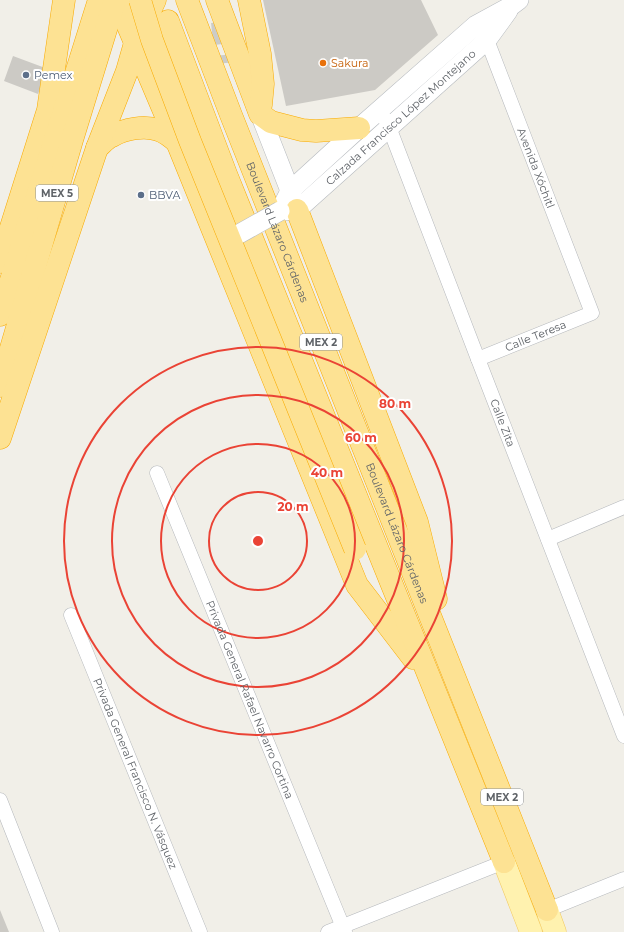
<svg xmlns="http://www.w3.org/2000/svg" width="624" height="932" viewBox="0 0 624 932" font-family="Montserrat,sans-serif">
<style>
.building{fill:#cccac5}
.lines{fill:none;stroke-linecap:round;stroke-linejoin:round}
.highway-tunnel{stroke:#ccccc8;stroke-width:22;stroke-dasharray:22 11;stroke-linecap:butt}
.street-casing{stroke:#b5b8bc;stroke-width:15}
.secondary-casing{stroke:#b6babf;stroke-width:20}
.primary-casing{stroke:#f2c960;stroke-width:23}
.highway-casing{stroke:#f9ab00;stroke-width:23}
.street{stroke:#fff;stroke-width:14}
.secondary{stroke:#fff;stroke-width:19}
.primary{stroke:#fff2af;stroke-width:22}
.highway{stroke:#fde293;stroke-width:22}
.secondary-bridge-casing{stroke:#b6babf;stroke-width:20;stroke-linecap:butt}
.highway-bridge-casing{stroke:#f9ab00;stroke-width:23;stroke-linecap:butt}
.secondary-bridge{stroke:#fff;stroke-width:19}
.highway-bridge{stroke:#fde293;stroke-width:22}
.ring{fill:none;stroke:#ea4335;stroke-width:2}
.food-dot{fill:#e8710a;stroke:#fff;stroke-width:1.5}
.service-dot{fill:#5c6f8a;stroke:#fff;stroke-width:1.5}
.labels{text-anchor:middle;stroke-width:4;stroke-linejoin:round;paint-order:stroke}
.shield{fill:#fff;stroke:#8f9295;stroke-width:1}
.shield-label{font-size:10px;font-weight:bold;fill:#5f6368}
.food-label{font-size:11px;fill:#c56008;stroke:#fff;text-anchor:start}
.service-label{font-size:11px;fill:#4e5e75;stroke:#fff;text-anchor:start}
.street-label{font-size:11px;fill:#5f6368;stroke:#fff}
.centre{fill:#ea4335;stroke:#fff;stroke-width:2}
.ring-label{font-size:12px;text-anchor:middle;font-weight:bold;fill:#ea4335;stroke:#fff;stroke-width:4;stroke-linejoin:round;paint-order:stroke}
</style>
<rect width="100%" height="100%" fill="#f1efe8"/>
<path class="building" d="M263,0H421L438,35L375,90L286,106Z
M13,56L48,69L38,94L4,81Z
M0,910L9,932H0Z"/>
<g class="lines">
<path class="highway-tunnel" d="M222,22L226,63"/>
<g class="street-casing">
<g id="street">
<path id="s1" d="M385,119L389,127L478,359L624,736"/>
<path id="s2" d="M478,359L592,313L487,40L482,34"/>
<path id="s3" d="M157,473L345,932"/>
<path d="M548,539L624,507"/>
<path id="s4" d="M71,615L200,932"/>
<path d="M0,800L52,932"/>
<path d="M547,910L624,879"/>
<path d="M328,932L504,862"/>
</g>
</g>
<g class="secondary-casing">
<g id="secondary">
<path d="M260,114L294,201"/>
<path d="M280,211L290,191L359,128L476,25L511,6L519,0"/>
<path id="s5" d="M282,211L297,210L487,40L508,11"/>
</g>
</g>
<g class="primary-casing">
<path id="primary" d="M504,862L531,932
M547,910L555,932"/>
</g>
<g class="highway-casing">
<g id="highway">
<path d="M117,0L177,142L357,585L413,658"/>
<path id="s6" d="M187,0L231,115L547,910"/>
<path d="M217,0L260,114L271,122L302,130L316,131L359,128"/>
<path d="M249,0L260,54L263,84L261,105"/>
<path d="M168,21L226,174L504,862"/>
<path d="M97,148C102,144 106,138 112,136C125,129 144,125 158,130C165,132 171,137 177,142"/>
<path d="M297,210L417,522L436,599"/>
<path d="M0,262L48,110L64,0"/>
<path d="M0,315L99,0"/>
<path d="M0,386L72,140L115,0"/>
<path d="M0,438L97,148L127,71L135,43L155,0"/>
</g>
</g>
<use href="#street" class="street"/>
<use href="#secondary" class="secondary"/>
<use href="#primary" class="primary"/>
<use href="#highway" class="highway"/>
<g class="secondary-bridge-casing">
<path id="secondary-bridge" d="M230,239L280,211"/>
</g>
<g class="highway-bridge-casing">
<path id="highway-bridge" d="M140,0L152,40L190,141L355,549"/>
</g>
<use href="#secondary-bridge" class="secondary-bridge"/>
<use href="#highway-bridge" class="highway-bridge"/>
</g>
<g class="ring">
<circle cx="258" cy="541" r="49"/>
<circle cx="258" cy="541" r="97"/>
<circle cx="258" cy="541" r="146"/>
<circle cx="258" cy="541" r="194"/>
</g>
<circle class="food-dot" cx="323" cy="63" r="4"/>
<g class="service-dot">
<circle cx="26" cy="75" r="4"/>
<circle cx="141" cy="195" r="4"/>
</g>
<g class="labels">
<g class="shield">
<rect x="36" y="185" width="42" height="16" rx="3"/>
<rect x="300" y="334" width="42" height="16" rx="3"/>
<rect x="481" y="789" width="42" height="16" rx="3"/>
</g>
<g class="shield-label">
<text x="57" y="197">MEX 5</text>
<text x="321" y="346">MEX 2</text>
<text x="502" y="801">MEX 2</text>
</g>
<g class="food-label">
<text x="331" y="67">Sakura</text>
</g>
<g class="service-label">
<text x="34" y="79">Pemex</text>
<text x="149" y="199">BBVA</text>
</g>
<g class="street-label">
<text dy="4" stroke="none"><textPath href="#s5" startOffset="154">Calzada Francisco López Montejano</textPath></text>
<text transform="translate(536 168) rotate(69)" y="4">Avenida Xóchitl</text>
<text dy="4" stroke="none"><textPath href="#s6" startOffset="249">Boulevard Lázaro Cárdenas</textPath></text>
<text dy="4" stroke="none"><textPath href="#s2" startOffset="62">Calle Teresa</textPath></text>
<text dy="4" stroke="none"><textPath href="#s1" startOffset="326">Calle Zita</textPath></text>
<text dy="4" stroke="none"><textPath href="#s6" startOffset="573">Boulevard Lázaro Cárdenas</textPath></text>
<text dy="4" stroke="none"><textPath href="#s3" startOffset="245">Privada General Rafael Navarro Cortina</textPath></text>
<text dy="4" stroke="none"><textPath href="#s4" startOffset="171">Privada General Francisco N. Vásquez</textPath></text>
</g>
</g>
<circle cx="258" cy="541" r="6" class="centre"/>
<g class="ring-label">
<text x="395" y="408">80 m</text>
<text x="361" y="442">60 m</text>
<text x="327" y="477">40 m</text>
<text x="293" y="511">20 m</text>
</g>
</svg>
